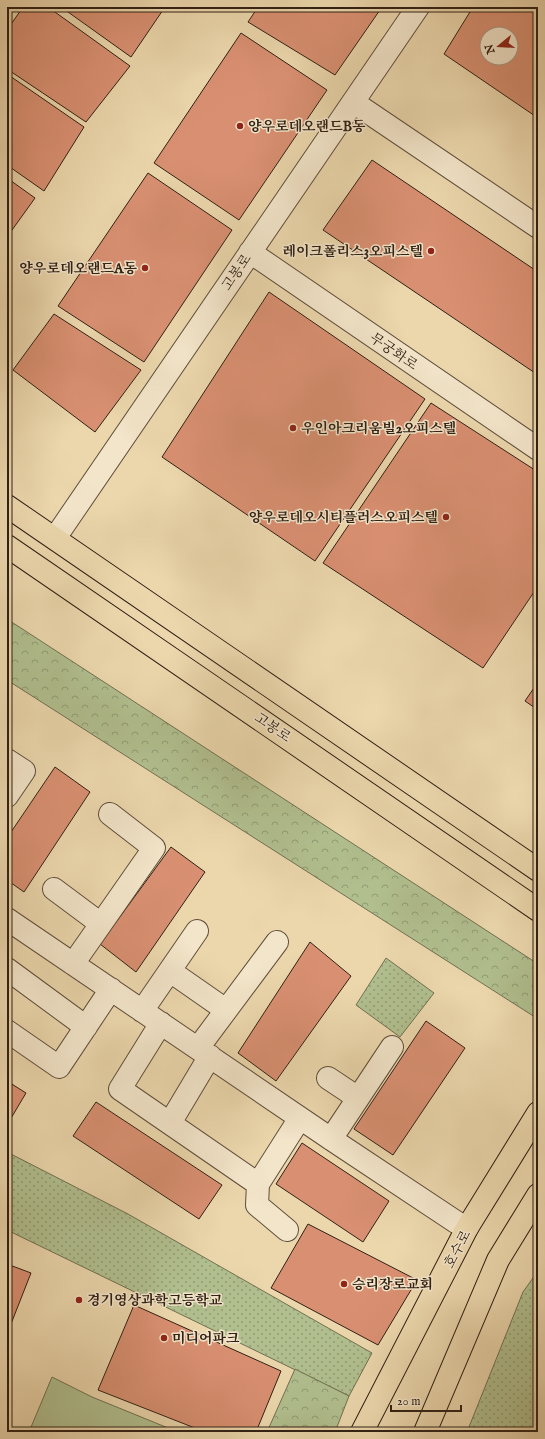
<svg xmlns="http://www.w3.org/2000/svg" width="545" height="1439" viewBox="0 0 545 1439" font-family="'IM FELL English','Noto Serif KR',serif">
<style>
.green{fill:url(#green-dots);stroke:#707052}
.forest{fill:url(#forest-crowns);stroke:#707052}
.pitch{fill:#b1bf8f;stroke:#707052}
.building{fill:#d99072;stroke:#302015;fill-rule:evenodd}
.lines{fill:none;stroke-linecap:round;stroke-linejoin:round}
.minor-casing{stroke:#5f4e3b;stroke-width:24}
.major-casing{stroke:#302015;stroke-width:24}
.minor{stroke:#f3e5ca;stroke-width:22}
.major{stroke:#ecd7ad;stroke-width:22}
.poi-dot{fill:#8f2418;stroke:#f3e5ca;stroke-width:1.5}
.labels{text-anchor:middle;stroke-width:3;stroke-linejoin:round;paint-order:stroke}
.poi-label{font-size:14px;font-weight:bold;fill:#302015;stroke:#f3e5ca;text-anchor:start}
.street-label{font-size:14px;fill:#302015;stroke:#f3e5ca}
</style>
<defs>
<pattern id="green-dots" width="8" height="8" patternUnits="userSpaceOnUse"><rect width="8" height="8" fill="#b1bf8f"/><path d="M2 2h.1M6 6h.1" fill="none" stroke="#909b74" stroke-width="1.8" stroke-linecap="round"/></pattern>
<pattern id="forest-crowns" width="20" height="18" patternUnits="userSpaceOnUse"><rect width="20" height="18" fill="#b1bf8f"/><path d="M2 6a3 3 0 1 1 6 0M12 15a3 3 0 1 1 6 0" fill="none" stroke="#909b74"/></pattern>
</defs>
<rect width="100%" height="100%" fill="#ecd7ad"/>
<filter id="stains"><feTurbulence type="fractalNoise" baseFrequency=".005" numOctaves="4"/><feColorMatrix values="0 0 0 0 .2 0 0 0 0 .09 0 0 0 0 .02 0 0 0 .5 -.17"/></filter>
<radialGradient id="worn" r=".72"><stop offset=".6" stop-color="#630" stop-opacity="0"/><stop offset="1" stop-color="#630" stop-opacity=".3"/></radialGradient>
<path class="green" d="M386,958L434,993L400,1037L356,1005Z
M7,1152L128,1214L372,1353L349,1396L7,1230Z
M538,1271V1432H467L523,1292Z"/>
<path class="forest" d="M7,619L538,964V1019L7,680Z
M295,1369L349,1396L335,1432H267Z"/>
<path class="pitch" d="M52,1377L92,1397L178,1432H29Z"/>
<path class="building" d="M23,7H48L130,66L86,122L7,69V30Z
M61,7H165L131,57Z
M258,7H382L335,75L248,22Z
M473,7H538V118L444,54ZM487,34H511V58H487Z
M241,33L327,90L239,220L154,163Z
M7,74L84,127L44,191L7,165Z
M372,160L538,272V375L323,230Z
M148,173L232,230L144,362L58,306Z
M7,178L35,198L7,237Z
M269,292L425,399L315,561L162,457Z
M54,314L141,370L95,432L13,370Z
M431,403L538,472V586L483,668L323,563Z
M538,682V710L525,701Z
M55,767L90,792L24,892L7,880V838Z
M171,847L205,872L136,972L100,944Z
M310,942L351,976L276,1081L238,1053Z
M426,1021L465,1048L393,1155L354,1129Z
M7,1081L26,1093L7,1125Z
M96,1102L222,1185L199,1219L73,1136Z
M302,1143L389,1201L363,1242L276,1184Z
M308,1224L417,1280L378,1345L271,1288Z
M7,1264L31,1273L7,1334Z
M134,1305L281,1371L256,1432H205L98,1390Z"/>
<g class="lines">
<g class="minor-casing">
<path id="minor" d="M353,102L538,227
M250,252L538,449
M55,538L418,7
M7,760L24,771L7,796
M54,889L101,924
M7,919L331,1139L456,1222L467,1228
M73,964L154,848L110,814
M7,969L86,1027
M170,971L226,1010
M142,1011L197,931
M161,1023L120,1089L258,1184L300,1118
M7,1031L59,1067L111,989
M198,1048L277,942
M328,1078L358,1098
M170,1123L210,1056
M331,1139L392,1047
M258,1184L257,1205L287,1230"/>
</g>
<g class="major-casing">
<path id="major" d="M7,506L538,870
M7,546L538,910
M362,1432L467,1228L538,1113
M425,1432L498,1260L538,1195"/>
</g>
<use href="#minor" class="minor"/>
<use href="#major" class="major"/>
</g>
<g class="poi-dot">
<circle cx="240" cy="126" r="4"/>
<circle cx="431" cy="251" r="4"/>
<circle cx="145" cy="268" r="4"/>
<circle cx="293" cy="428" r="4"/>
<circle cx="446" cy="517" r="4"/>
<circle cx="344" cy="1284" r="4"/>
<circle cx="79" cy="1300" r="4"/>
<circle cx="164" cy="1338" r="4"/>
</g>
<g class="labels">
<g class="poi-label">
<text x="248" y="131">양우로데오랜드B동</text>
<text x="423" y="256" text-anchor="end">레이크폴리스3오피스텔</text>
<text x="137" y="273" text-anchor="end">양우로데오랜드A동</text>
<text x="301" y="433">우인아크리움빌2오피스텔</text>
<text x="438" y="522" text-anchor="end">양우로데오시티플러스오피스텔</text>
<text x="352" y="1289">승리장로교회</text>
<text x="87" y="1305">경기영상과학고등학교</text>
<text x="172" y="1343">미디어파크</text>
</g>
<g class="street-label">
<text transform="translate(236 272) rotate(-56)" y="5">고봉로</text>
<text transform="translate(394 351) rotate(34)" y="5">무궁화로</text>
<text transform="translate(273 727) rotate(34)" y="5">고봉로</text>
<text transform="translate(457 1249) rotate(-62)" y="5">호수로</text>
</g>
</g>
<rect width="545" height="1439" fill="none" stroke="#ecd7ad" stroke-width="24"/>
<rect x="8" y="8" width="529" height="1423" fill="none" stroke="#302015" stroke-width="2"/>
<rect x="12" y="12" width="521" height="1415" fill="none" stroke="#302015"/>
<g transform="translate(499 46) rotate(252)"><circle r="19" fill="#f3e5ca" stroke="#a59682"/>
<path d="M0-3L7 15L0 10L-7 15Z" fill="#8f2418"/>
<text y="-6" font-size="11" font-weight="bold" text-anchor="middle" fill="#302015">N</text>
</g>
<path d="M391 1405v6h70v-6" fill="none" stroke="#302015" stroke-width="2"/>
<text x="397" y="1405" font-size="12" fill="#302015" stroke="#f3e5ca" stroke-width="3" paint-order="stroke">20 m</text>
<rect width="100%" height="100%" filter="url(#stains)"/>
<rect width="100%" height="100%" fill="url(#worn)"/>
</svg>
